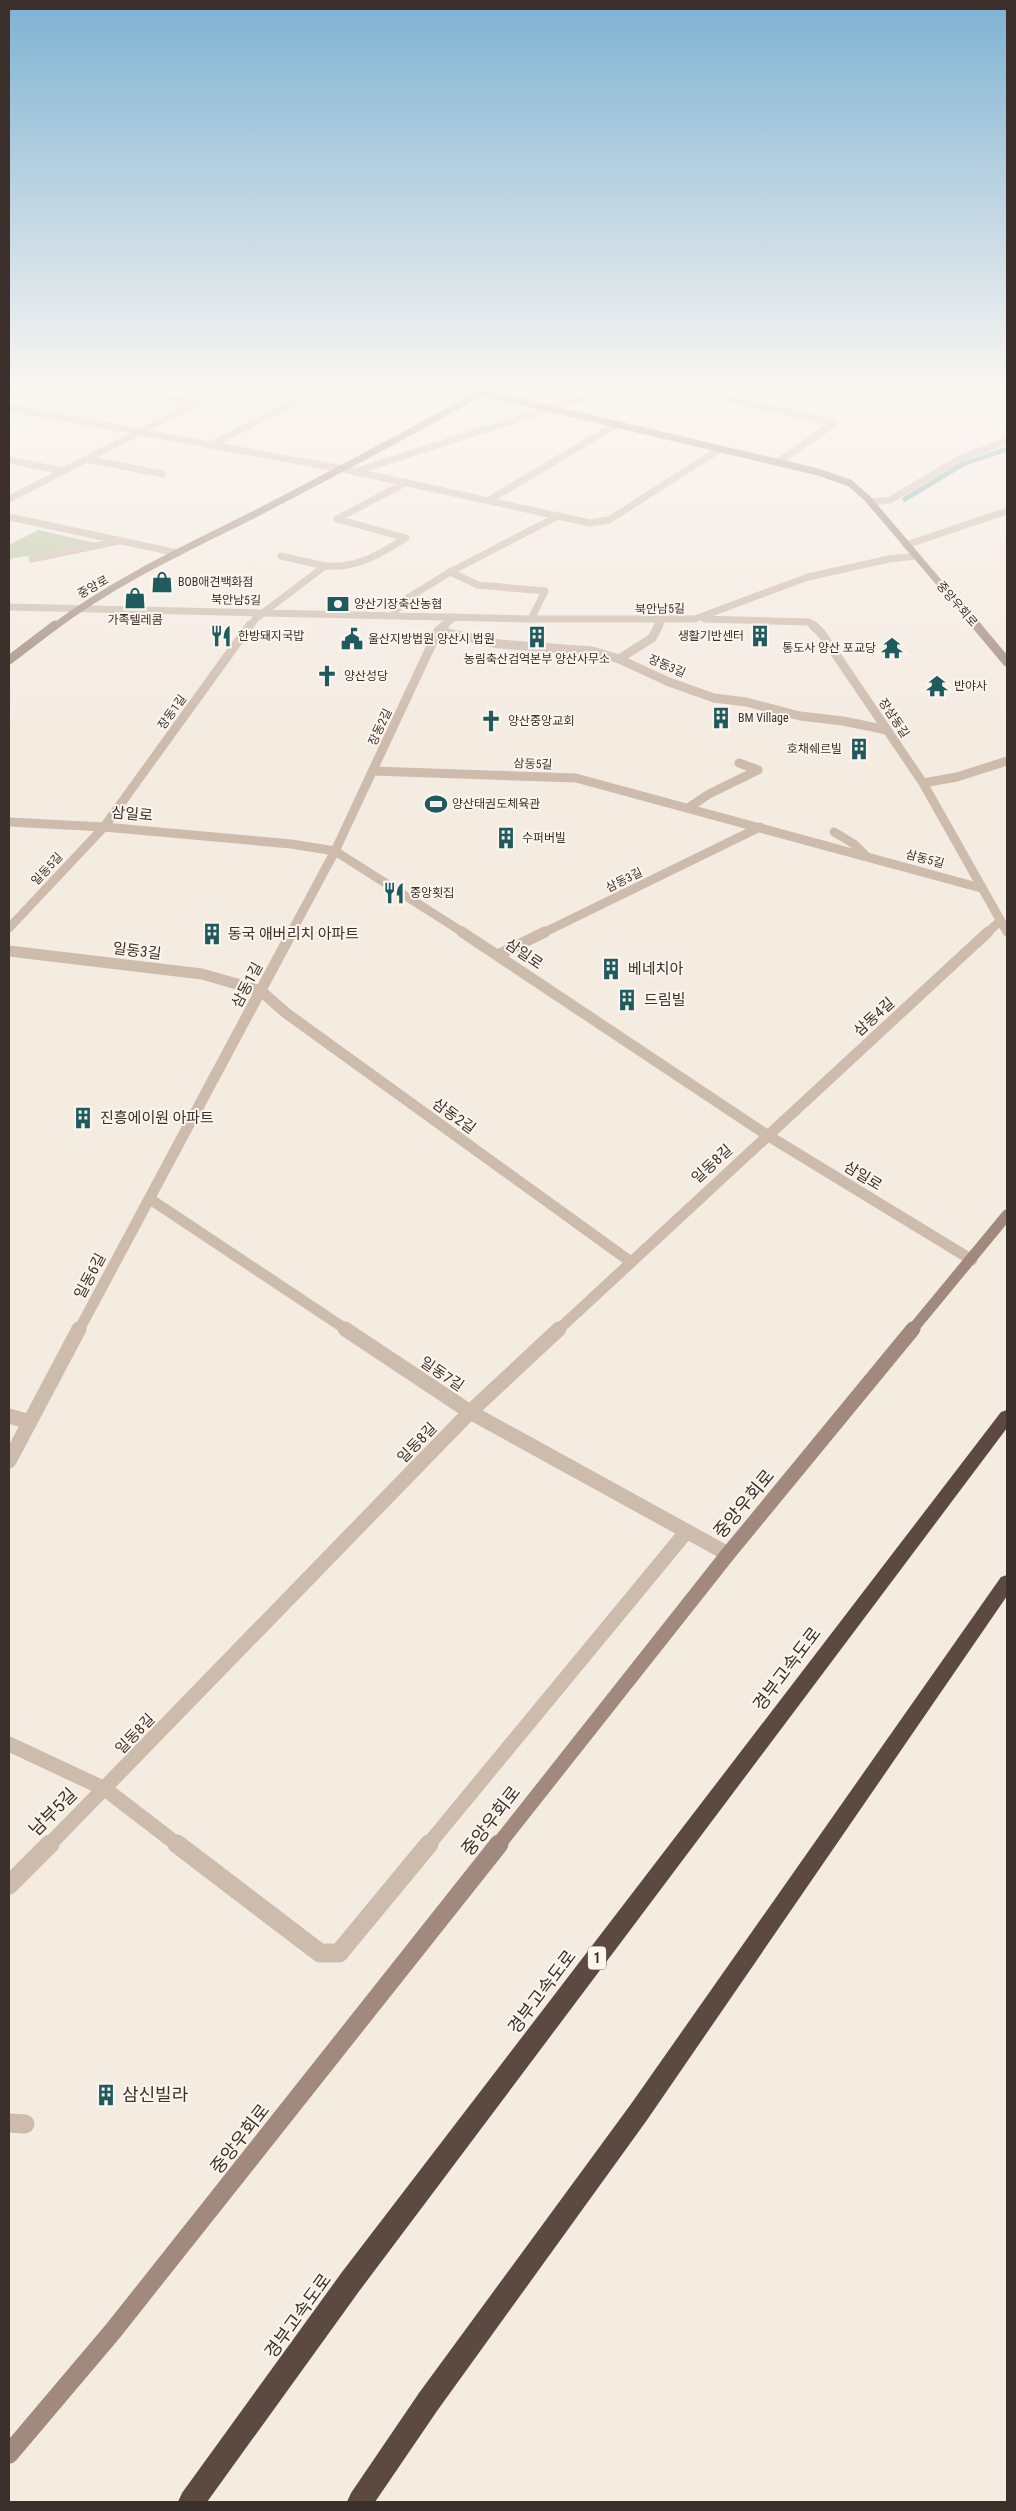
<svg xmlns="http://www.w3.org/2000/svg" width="1016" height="2511" viewBox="0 0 1016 2511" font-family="'Roboto Condensed','Noto Sans KR',sans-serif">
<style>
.green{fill:#b8c4a0}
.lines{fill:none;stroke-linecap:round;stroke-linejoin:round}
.stream{stroke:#7fb0b2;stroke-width:5}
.service-far2{stroke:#cdbbac;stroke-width:7}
.service-far1{stroke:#cdbbac;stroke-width:9}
.service{stroke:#cdbbac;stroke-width:19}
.minor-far4{stroke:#cdbbac;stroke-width:7}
.minor-far3{stroke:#cdbbac;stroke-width:9}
.minor-far2{stroke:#cdbbac;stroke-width:11}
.minor-far1{stroke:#cdbbac;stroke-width:15}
.minor{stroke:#cdbbac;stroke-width:19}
.tertiary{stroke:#cdbbac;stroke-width:7}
.secondary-far4{stroke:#a18a7d;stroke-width:7}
.secondary-far3{stroke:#a18a7d;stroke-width:9}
.secondary-far2{stroke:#a18a7d;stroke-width:11}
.secondary-far1{stroke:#a18a7d;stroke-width:15}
.secondary{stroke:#a18a7d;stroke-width:19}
.motorway{fill:#5c4a42;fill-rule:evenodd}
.labels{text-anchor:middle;stroke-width:4;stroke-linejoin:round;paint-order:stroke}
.far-poi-label{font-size:12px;fill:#3b302b;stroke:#fbf5ee;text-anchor:start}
.far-street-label{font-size:12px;fill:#3b302b;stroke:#fbf5ee}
.shield{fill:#fbf5ee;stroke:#756b66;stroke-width:1}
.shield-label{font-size:14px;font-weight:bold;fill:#3b302b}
.street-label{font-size:15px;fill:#3b302b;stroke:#fbf5ee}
.poi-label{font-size:15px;fill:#3b302b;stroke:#fbf5ee;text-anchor:start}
.near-street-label{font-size:18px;fill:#3b302b;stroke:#fbf5ee}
.near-poi-label{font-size:18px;fill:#3b302b;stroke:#fbf5ee;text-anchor:start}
</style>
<rect width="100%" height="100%" fill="#f4ebe1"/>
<path class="green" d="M38,530L100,544L9,559V545Z"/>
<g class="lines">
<path class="stream" d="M905,499L963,464L1007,449"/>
<path class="service-far2" d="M87,459L162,474
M281,556L325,566
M32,559L119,541
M450,572L478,585L545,591L531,619
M658,627L661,621"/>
<path class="service-far1" d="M438,631L499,644L592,651L619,659L669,682L714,698L746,702L800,716L843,721L887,730
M619,659L652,638L659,625
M688,808L709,794L758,770L739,763
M834,832L854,844L866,856"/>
<path class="service" d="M9,2123L25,2124"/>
<path class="minor-far4" d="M117,389L196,403
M686,389L835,423
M9,408L343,469L590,523L609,520L720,449
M211,445L318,389
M9,460L63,471
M778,462L835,423
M357,471L551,408
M9,499L223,389
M491,499L617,424
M870,502L890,500L961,458L1007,441
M9,517L178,553
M906,545L1007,511
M9,607L531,619H695L808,577L889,559L916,556
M394,614L403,601L450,572L558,516
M705,619L809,622L814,627
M250,627L255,619L325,566C357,569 379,554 406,538L337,519L407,482
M443,627L454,617"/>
<path class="minor-far3" d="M813,625L822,634L923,783L1007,932
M373,771L576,778L981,888
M923,783L957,777L1007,761
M9,822L104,827L291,844L335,851L464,933
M9,928L104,827L250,625
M291,933L335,851L438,631L445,625
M543,933L760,827
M987,933L1000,921"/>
<path class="minor-far2" d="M462,932L767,1135L972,1260
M9,951L202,974L261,991L286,1013L631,1262
M498,955L545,932
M150,1199L347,1330
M79,1330L292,932
M558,1330L988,932"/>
<path class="minor-far1" d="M345,1329L470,1412L728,1554
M9,1416L30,1422
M9,1461L79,1329
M9,1744L105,1789L178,1845
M49,1845L470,1412L559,1329
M428,1845L687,1531"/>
<path class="minor" d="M177,1844L320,1953H339L429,1844
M9,1885L50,1844"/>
<path class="tertiary" d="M551,408L612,389"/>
<path class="secondary-far4" d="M467,389L818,472L850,483L867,498L977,627
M54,627C115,581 187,548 255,514C332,474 409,433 485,391"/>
<path class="secondary-far3" d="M976,625L1007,662
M9,660L55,625"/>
<path class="secondary-far2" d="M912,1330L1007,1215"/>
<path class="secondary-far1" d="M498,1845L728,1554L913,1329"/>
<path class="secondary" d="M9,2454L113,2331L499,1844"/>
<path class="motorway" d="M1007,1410V1428L360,2290L207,2502H178L182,2493L342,2272L1001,1412Z
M1007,1575V1596L647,2120L437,2411L375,2502H347L351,2493L419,2393L631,2104L1001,1577Z"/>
</g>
<linearGradient id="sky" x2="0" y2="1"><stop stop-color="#7eb2d2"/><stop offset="0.52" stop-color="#faf6f2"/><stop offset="1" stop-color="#faf6f2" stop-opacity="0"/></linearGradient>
<rect width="1016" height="741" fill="url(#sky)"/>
<defs>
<g id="shop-bare" transform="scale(1.725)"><path d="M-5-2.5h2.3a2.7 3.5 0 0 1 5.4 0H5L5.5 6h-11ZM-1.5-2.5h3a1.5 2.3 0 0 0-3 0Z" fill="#1f5a5e" stroke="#fbf5ee" stroke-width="2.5" paint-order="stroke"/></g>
<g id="bank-bare" transform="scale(1.725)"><path d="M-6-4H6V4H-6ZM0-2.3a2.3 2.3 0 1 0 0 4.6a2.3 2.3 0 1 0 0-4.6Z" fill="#1f5a5e" stroke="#fbf5ee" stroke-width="2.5" paint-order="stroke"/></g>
<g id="restaurant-bare" transform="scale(1.725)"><path d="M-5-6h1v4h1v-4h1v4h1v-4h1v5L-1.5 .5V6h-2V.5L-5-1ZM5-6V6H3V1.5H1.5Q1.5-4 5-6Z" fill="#1f5a5e" stroke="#fbf5ee" stroke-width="2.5" paint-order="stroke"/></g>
<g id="building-bare" transform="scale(1.725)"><path d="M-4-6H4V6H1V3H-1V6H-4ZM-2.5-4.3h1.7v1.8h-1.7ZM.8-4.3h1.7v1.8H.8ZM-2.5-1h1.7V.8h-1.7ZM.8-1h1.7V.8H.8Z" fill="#1f5a5e" stroke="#fbf5ee" stroke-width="2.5" paint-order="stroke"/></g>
<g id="civic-bare" transform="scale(1.725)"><path d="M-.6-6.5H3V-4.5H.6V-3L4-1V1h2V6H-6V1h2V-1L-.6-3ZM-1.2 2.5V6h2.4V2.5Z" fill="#1f5a5e" stroke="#fbf5ee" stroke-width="2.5" paint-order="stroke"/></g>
<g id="temple-bare" transform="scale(1.725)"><path d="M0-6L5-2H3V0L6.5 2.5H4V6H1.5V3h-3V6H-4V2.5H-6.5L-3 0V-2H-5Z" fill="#1f5a5e" stroke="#fbf5ee" stroke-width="2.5" paint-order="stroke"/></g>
<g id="church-bare" transform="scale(1.725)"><path d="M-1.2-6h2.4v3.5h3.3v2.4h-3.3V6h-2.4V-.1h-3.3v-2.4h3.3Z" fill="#1f5a5e" stroke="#fbf5ee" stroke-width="2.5" paint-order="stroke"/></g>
<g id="stadium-bare" transform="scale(1.725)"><path d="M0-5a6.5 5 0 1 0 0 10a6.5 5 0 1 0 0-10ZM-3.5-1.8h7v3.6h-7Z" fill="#1f5a5e" stroke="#fbf5ee" stroke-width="2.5" paint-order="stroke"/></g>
</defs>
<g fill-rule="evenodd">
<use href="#shop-bare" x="162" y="582"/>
<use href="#shop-bare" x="135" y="598"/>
<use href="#bank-bare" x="338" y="604"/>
<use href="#restaurant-bare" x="221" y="636"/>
<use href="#building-bare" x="760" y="636"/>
<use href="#building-bare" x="537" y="637"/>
<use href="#civic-bare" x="352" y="639"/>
<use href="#temple-bare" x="892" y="648"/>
<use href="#church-bare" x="327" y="676"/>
<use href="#temple-bare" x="937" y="686"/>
<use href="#building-bare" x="721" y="718"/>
<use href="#church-bare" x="491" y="721"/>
<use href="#building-bare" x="859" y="749"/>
<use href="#stadium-bare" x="436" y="804"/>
<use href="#building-bare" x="506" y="838"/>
<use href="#restaurant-bare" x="394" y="893"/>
<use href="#building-bare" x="212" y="934"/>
<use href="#building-bare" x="611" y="969"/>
<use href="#building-bare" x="627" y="1000"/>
<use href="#building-bare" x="83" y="1118"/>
<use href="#building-bare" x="106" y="2095"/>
</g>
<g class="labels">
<g class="far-poi-label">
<text x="178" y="586">BOB애견백화점</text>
<text x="354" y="608">양산기장축산농협</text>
<text x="135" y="624" text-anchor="middle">가족텔레콤</text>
<text x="238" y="640">한방돼지국밥</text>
<text x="744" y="640" text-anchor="end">생활기반센터</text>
<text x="368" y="643">울산지방법원 양산시 법원</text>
<text x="876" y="652" text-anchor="end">통도사 양산 포교당</text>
<text x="537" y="663" text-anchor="middle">농림축산검역본부 양산사무소</text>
<text x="344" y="680">양산성당</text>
<text x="954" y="690">반야사</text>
<text x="738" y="722">BM Village</text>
<text x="508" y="725">양산중앙교회</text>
<text x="842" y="753" text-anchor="end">호채쉐르빌</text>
<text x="452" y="808">양산태권도체육관</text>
<text x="522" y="842">수퍼버빌</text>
<text x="410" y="897">중앙횟집</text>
</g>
<g class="far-street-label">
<text transform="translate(93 587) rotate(-29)" y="4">중앙로</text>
<text transform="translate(236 600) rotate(1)" y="4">북안남5길</text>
<text transform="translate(957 604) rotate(49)" y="4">중앙우회로</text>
<text transform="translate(660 609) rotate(-1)" y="4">북안남5길</text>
<text transform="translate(667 666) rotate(23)" y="4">장동3길</text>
<text transform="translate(172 712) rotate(-54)" y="4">장동1길</text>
<text transform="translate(894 718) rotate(56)" y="4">장삼동길</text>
<text transform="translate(380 727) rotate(-65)" y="4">장동2길</text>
<text transform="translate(533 764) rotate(2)" y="4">삼동5길</text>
<text transform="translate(925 859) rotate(15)" y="4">삼동5길</text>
<text transform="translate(47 869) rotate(-47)" y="4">일동5길</text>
<text transform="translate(624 880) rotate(-26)" y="4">삼동3길</text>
</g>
<rect class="shield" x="588" y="1946.5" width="18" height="23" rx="4"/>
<g class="shield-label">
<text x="597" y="1963">1</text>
</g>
<g class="street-label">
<text transform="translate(132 814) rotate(5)" y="5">삼일로</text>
<text transform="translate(137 951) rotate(7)" y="5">일동3길</text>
<text transform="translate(524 954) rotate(34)" y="5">삼일로</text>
<text transform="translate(247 985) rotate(-62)" y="5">삼동1길</text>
<text transform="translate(874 1017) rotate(-42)" y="5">삼동4길</text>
<text transform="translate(454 1116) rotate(36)" y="5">삼동2길</text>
<text transform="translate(712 1164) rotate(-43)" y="5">일동8길</text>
<text transform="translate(863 1176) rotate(31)" y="5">삼일로</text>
<text transform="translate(90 1276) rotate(-62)" y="5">일동6길</text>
<text transform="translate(442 1374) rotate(34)" y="5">일동7길</text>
<text transform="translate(417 1443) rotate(-46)" y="5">일동8길</text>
<text transform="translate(135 1734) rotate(-46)" y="5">일동8길</text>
</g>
<g class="poi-label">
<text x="228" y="939">동국 애버리치 아파트</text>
<text x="628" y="974">베네치아</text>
<text x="644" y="1005">드림빌</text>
<text x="100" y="1123">진흥에이원 아파트</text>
</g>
<g class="near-street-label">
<text transform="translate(744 1504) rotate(-50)" y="6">중앙우회로</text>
<text transform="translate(787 1669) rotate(-53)" y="6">경부고속도로</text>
<text transform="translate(53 1812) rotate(-45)" y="6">남부5길</text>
<text transform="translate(491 1821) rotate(-52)" y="6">중앙우회로</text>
<text transform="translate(542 1992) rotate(-53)" y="6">경부고속도로</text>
<text transform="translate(240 2139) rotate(-52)" y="6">중앙우회로</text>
<text transform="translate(298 2316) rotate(-54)" y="6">경부고속도로</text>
</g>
<g class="near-poi-label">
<text x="122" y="2101">삼신빌라</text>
</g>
</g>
<rect width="1016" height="2511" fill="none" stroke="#3b302b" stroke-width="20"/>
</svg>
